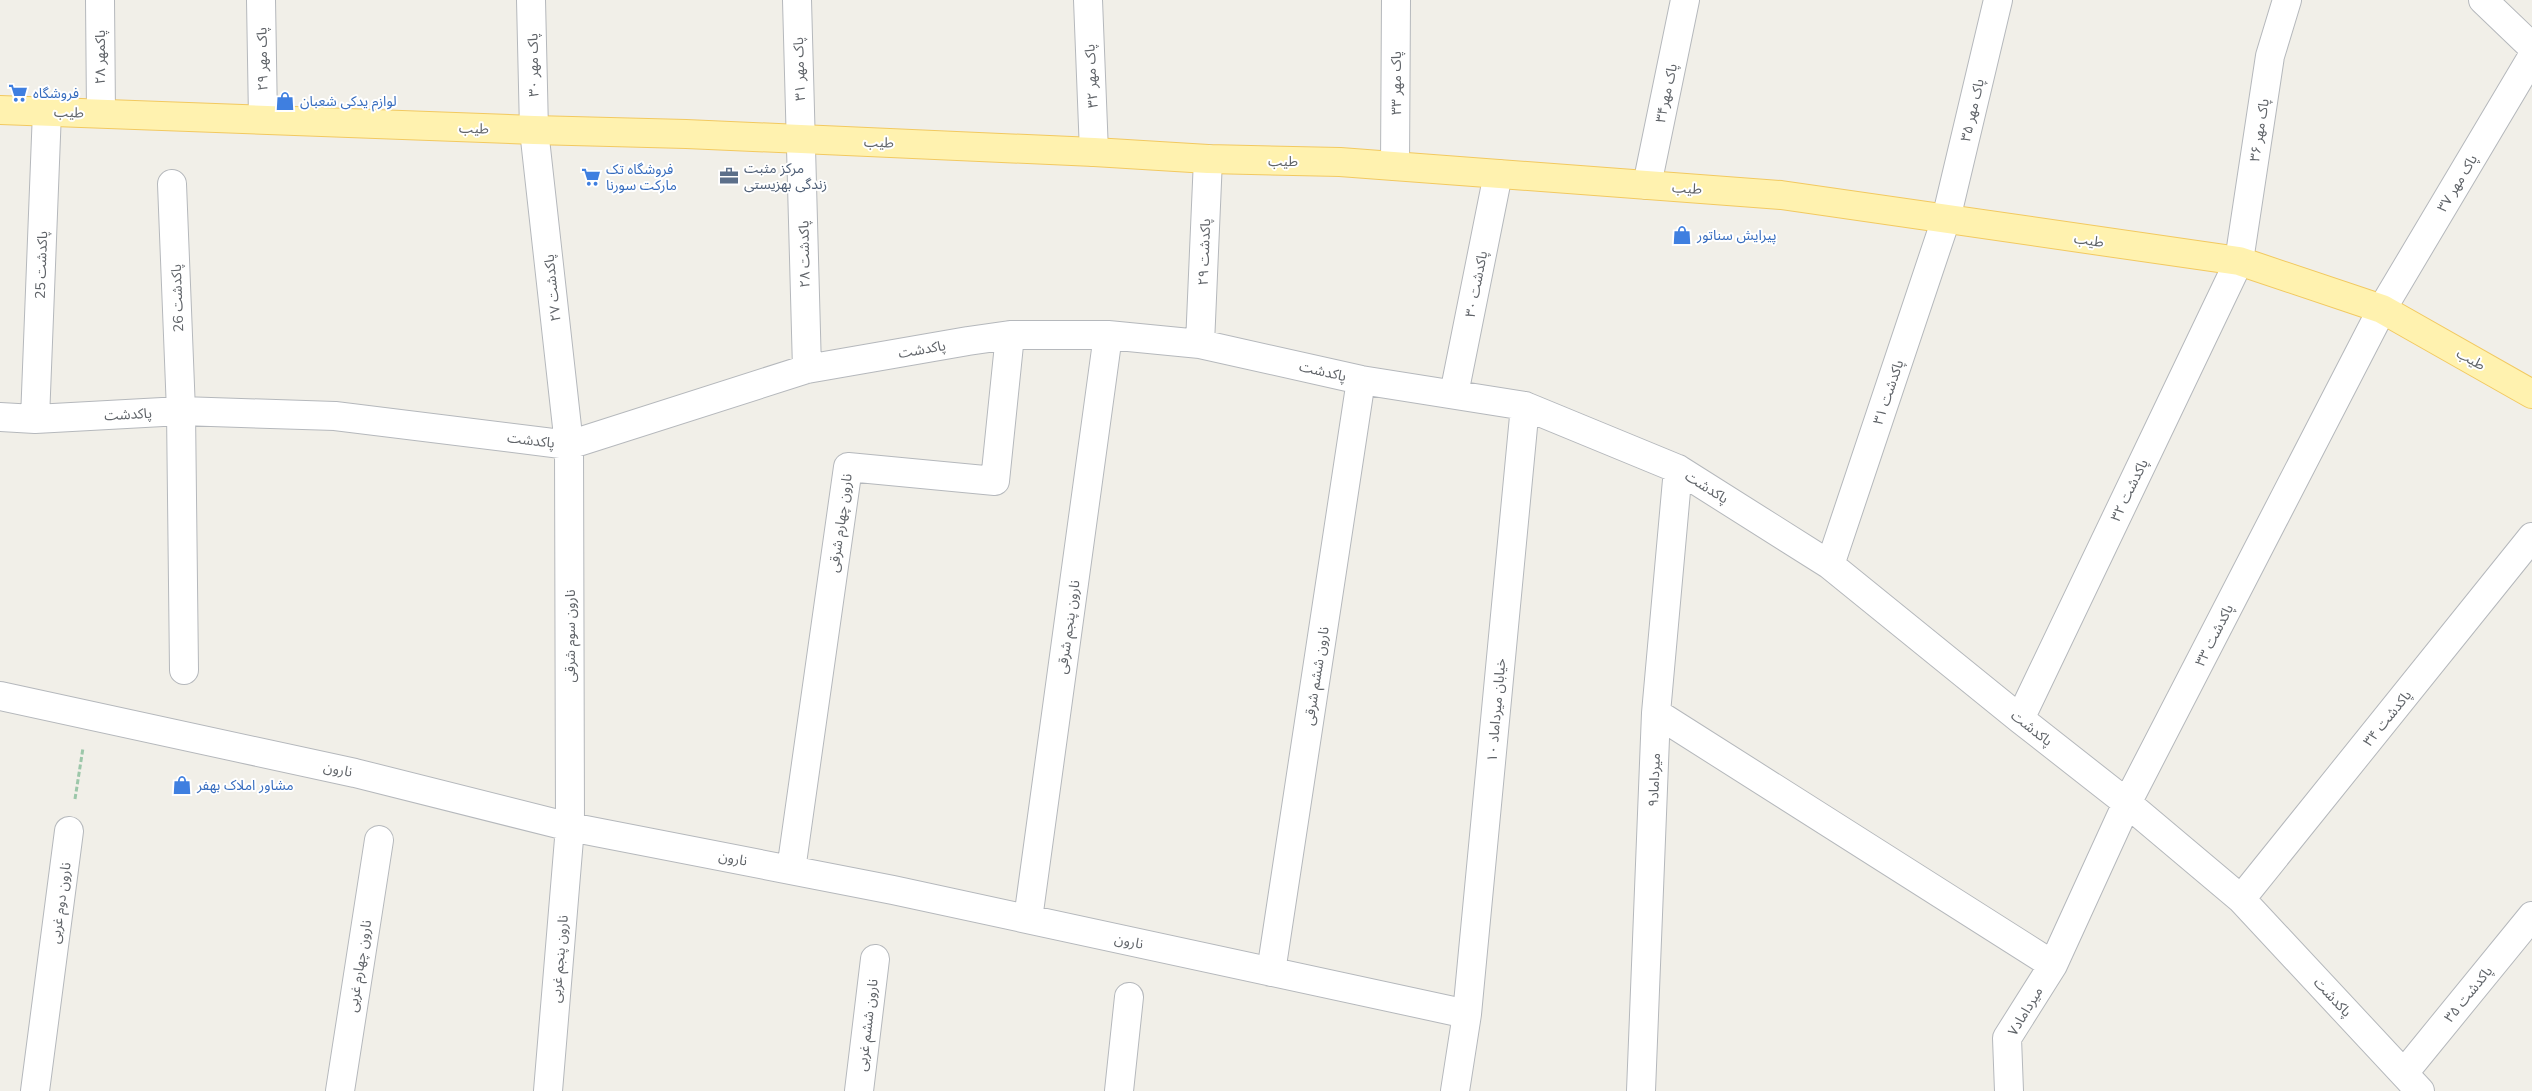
<svg xmlns="http://www.w3.org/2000/svg" width="2532" height="1091" viewBox="0 0 2532 1091" font-family="Mulish,'Noto Sans Arabic',sans-serif">
<style>
.lines{fill:none;stroke-linecap:round;stroke-linejoin:round}
.minor-casing{stroke:#b5b8bc;stroke-width:30}
.major-casing{stroke:#f2c960;stroke-width:30}
.path{stroke:#9cc7a9;stroke-width:3;stroke-dasharray:5 2.5;stroke-linecap:butt}
.minor{stroke:#fff;stroke-width:28}
.major{stroke:#fff2af;stroke-width:28}
.labels{text-anchor:middle;stroke-width:4;stroke-linejoin:round;paint-order:stroke}
.street-label{font-size:14px;fill:#5f6368;stroke:#fff}
.shop-label{font-size:14px;fill:#366cbe;stroke:#fff;text-anchor:start}
.service-label{font-size:14px;fill:#4e5e75;stroke:#fff;text-anchor:start}
</style>
<rect width="100%" height="100%" fill="#f1efe8"/>
<g class="lines">
<g class="minor-casing">
<path id="minor" d="M100,0L101,113
M261,0L263,119
M531,0L534,130L569,445L570,827L548,1091
M797,0L807,369
M1088,0L1094,152
M2483,0L2532,47
M1395,166L1396,0
M172,184L181,411L184,670
M1647,185L1685,0
M1200,344L1208,159
M1454,394L1498,174
M0,417L35,419L181,411L335,416L569,445L807,369L968,341L1010,335H1108L1200,344L1361,380L1525,406L1678,469L1830,565L2020,719L2127,803L2241,899L2420,1091
M35,419L47,111
M1830,565L1946,219L1998,0
M0,696L355,773L570,827L893,890L1467,1014
M1656,713L2053,965
M2020,719L2239,261L2270,56L2287,0
M791,870L848,467L995,481L1010,335
M2241,899L2532,537
M1028,919L1108,335
M1271,972L1361,380
M2404,1073L2532,916
M35,1091L69,831
M340,1091L379,840
M859,1091L875,959
M1119,1091L1129,997
M1455,1091L1467,1014L1525,406
M1641,1091L1656,713L1678,469
M2009,1091L2007,1038L2053,965L2127,803L2382,309L2532,57"/>
</g>
<g class="major-casing">
<path id="major" d="M0,110L534,130L686,134L1094,152L1208,159L1340,162L1781,195L2239,261L2382,309L2532,394"/>
</g>
<path class="path" d="M75,799L83,748"/>
<use href="#minor" class="minor"/>
<use href="#major" class="major"/>
</g>
<defs>
<g id="supermarket-bare" transform="scale(1.5)"><path d="M-6-5.5h2.5l.6 2H6L4.5 2H-2.5L-4.4-4H-6ZM-1.5 3.2a1.3 1.3 0 1 0 .1 0ZM3 3.2a1.3 1.3 0 1 0 .1 0Z" fill="#3f7fe0" stroke="#fff" stroke-width="2.5" paint-order="stroke"/></g>
<g id="shop-bare" transform="scale(1.5)"><path d="M-5-2.5h2.3a2.7 3.5 0 0 1 5.4 0H5L5.5 6h-11ZM-1.5-2.5h3a1.5 2.3 0 0 0-3 0Z" fill="#3f7fe0" stroke="#fff" stroke-width="2.5" paint-order="stroke"/></g>
<g id="office-bare" transform="scale(1.5)"><path d="M-6-3h4V-5.5h4V-3h4V5H-6ZM-1-4.5V-3h2v-1.5ZM-6 0V1H6V0Z" fill="#5c6f8a" stroke="#fff" stroke-width="2.5" paint-order="stroke"/></g>
</defs>
<g fill-rule="evenodd">
<use href="#supermarket-bare" x="18" y="93"/>
<use href="#shop-bare" x="285" y="101"/>
<use href="#office-bare" x="729" y="176"/>
<use href="#supermarket-bare" x="591" y="177"/>
<use href="#shop-bare" x="1682" y="235"/>
<use href="#shop-bare" x="182" y="785"/>
</g>
<g class="labels">
<g class="street-label">
<text transform="translate(100 57) rotate(-90)" y="5">پاکمهر ۲۸</text>
<text transform="translate(262 59) rotate(-91)" y="5">پاک مهر ۲۹</text>
<text transform="translate(533 65) rotate(-91)" y="5">پاک مهر ۳۰</text>
<text transform="translate(799 69) rotate(-92)" y="5">پاک مهر ۳۱</text>
<text transform="translate(1091 76) rotate(-93)" y="5">پاک مهر ۳۲</text>
<text transform="translate(1396 83) rotate(-90)" y="5">پاک مهر ۳۳</text>
<text transform="translate(1666 93) rotate(-78)" y="5">پاک مهر۳۴</text>
<text transform="translate(1972 110) rotate(-77)" y="5">پاک مهر ۳۵</text>
<text transform="translate(69 112) rotate(2)" y="5">طیب</text>
<text transform="translate(474 128) rotate(2)" y="5">طیب</text>
<text transform="translate(2259 130) rotate(-81)" y="5">پاک مهر ۳۶</text>
<text transform="translate(879 142) rotate(2)" y="5">طیب</text>
<text transform="translate(1283 161) rotate(1)" y="5">طیب</text>
<text transform="translate(2457 183) rotate(-59)" y="5">پاک مهر ۳۷</text>
<text transform="translate(1687 188) rotate(4)" y="5">طیب</text>
<text transform="translate(2089 240) rotate(8)" y="5">طیب</text>
<text transform="translate(1204 252) rotate(-88)" y="5">پاکدشت ۲۹</text>
<text transform="translate(804 254) rotate(-91)" y="5">پاکدشت ۲۸</text>
<text transform="translate(41 265) rotate(-88)" y="5">پاکدشت 25</text>
<text transform="translate(1476 284) rotate(-79)" y="5">پاکدشت ۳۰</text>
<text transform="translate(552 288) rotate(-96)" y="5">پاکدشت ۲۷</text>
<text transform="translate(177 298) rotate(-92)" y="5">پاکدشت 26</text>
<text transform="translate(922 349) rotate(-10)" y="5">پاکدشت</text>
<text transform="translate(2471 359) rotate(29)" y="5">طیب</text>
<text transform="translate(1323 371) rotate(13)" y="5">پاکدشت</text>
<text transform="translate(1888 392) rotate(-71)" y="5">پاکدشت ۳۱</text>
<text transform="translate(128 414) rotate(-3)" y="5">پاکدشت</text>
<text transform="translate(531 440) rotate(7)" y="5">پاکدشت</text>
<text transform="translate(1707 487) rotate(32)" y="5">پاکدشت</text>
<text transform="translate(2129 490) rotate(-64)" y="5">پاکدشت ۳۲</text>
<text transform="translate(840 523) rotate(-82)" y="5">نارون چهارم شرقی</text>
<text transform="translate(1068 627) rotate(-82)" y="5">نارون پنجم شرقی</text>
<text transform="translate(2214 635) rotate(-63)" y="5">پاکدشت ۳۳</text>
<text transform="translate(570 636) rotate(-90)" y="5">نارون سوم شرقی</text>
<text transform="translate(1316 676) rotate(-81)" y="5">نارون ششم شرقی</text>
<text transform="translate(1496 710) rotate(-85)" y="5">۱۰ خیابان میرداماد</text>
<text transform="translate(2387 718) rotate(-51)" y="5">پاکدشت ۳۴</text>
<text transform="translate(2032 728) rotate(38)" y="5">پاکدشت</text>
<text transform="translate(338 769) rotate(12)" y="5">نارون</text>
<text transform="translate(1654 780) rotate(-88)" y="5">میرداماد۹</text>
<text transform="translate(733 858) rotate(11)" y="5">نارون</text>
<text transform="translate(60 903) rotate(-82)" y="5">نارون دوم غربی</text>
<text transform="translate(1129 941) rotate(12)" y="5">نارون</text>
<text transform="translate(559 959) rotate(-85)" y="5">نارون پنجم غربی</text>
<text transform="translate(359 966) rotate(-81)" y="5">نارون چهارم غربی</text>
<text transform="translate(2468 994) rotate(-51)" y="5">پاکدشت ۳۵</text>
<text transform="translate(2333 997) rotate(47)" y="5">پاکدشت</text>
<text transform="translate(2025 1011) rotate(-59)" y="5">میرداماد۷</text>
<text transform="translate(867 1025) rotate(-83)" y="5">نارون ششم غربی</text>
</g>
<g class="shop-label">
<text x="33" y="98">فروشگاه</text>
<text x="300" y="106">لوازم یدکی شعبان</text>
<text x="606" y="174">فروشگاه تک<tspan x="606" dy="16">مارکت سورنا</tspan></text>
<text x="1697" y="240">پیرایش سناتور</text>
<text x="197" y="790">مشاور املاک بهفر</text>
</g>
<g class="service-label">
<text x="744" y="173">مرکز مثبت<tspan x="744" dy="16">زندگی بهزیستی</tspan></text>
</g>
</g>
</svg>
